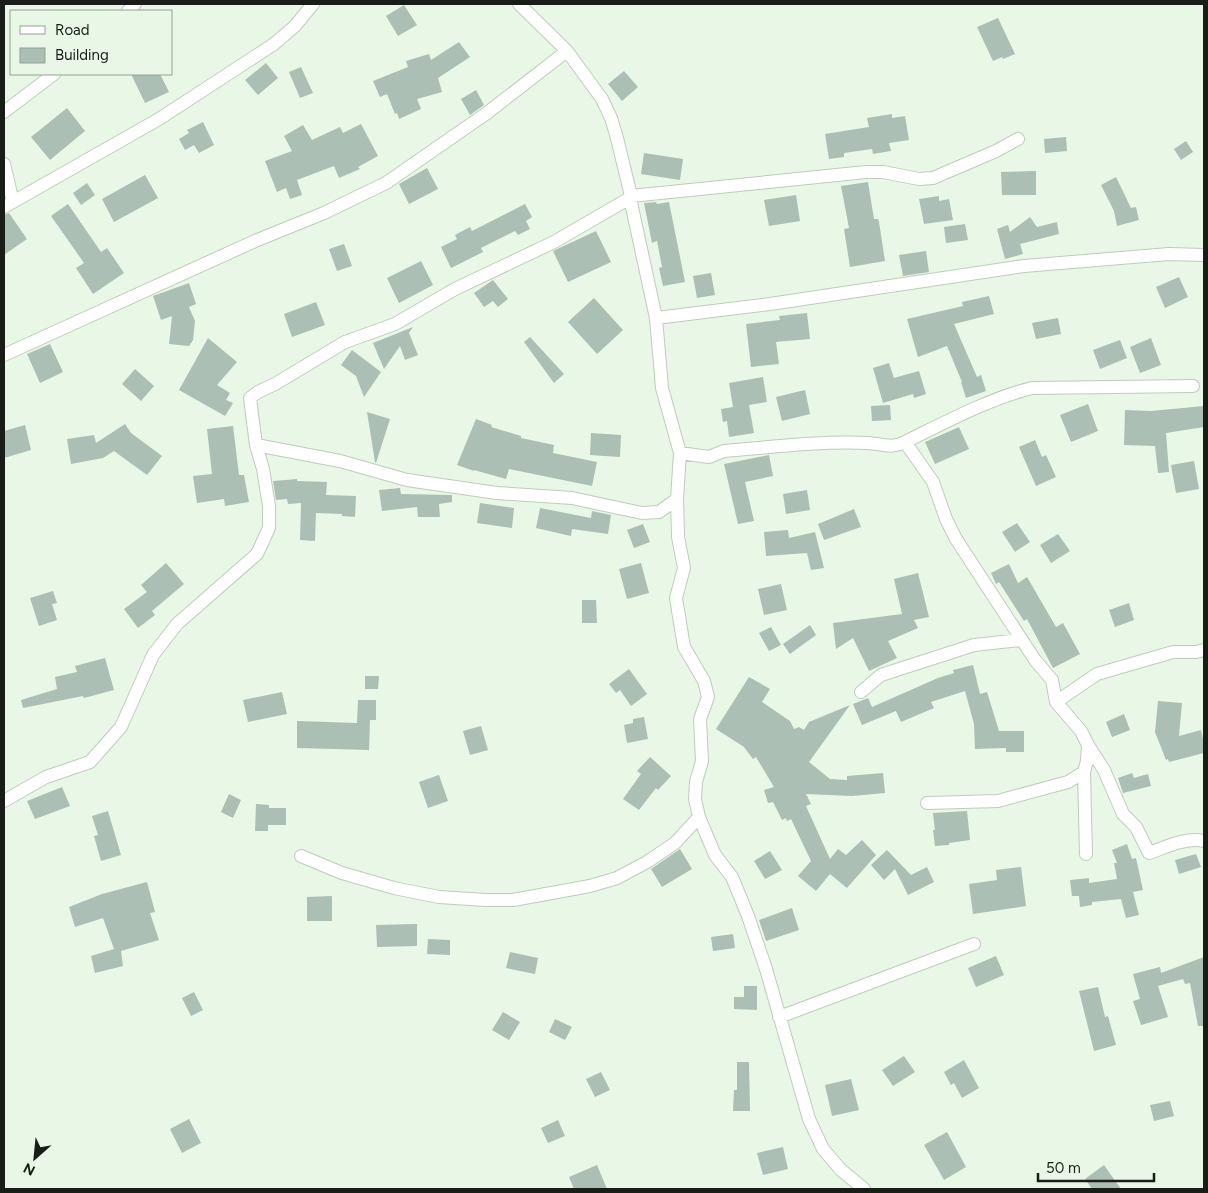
<svg xmlns="http://www.w3.org/2000/svg" width="1208" height="1193" viewBox="0 0 1208 1193" font-family="Figtree,sans-serif">
<style>
.building{fill:#abbfb5}
.lines{fill:none;stroke-linecap:round;stroke-linejoin:round}
.street-casing{stroke:#beccbc;stroke-width:14}
.street{stroke:#fff;stroke-width:12}
</style>
<rect width="100%" height="100%" fill="#e9f7e7"/>
<path class="building" d="M404,5L417,25L398,36L386,16Z
M998,18L1015,54L1003,59L1002,57L993,61L977,27Z
M459,42L470,57L438,78L442,92L417,99L421,109L399,119L397,113L395,114L387,94L380,97L373,81L408,67L406,61L429,54L431,60Z
M266,63L278,78L258,95L245,80Z
M301,67L313,93L300,98L289,72Z
M624,71L638,87L622,101L608,84Z
M131,74H160L169,92L145,103Z
M476,90L484,105L470,115L461,99Z
M67,108L85,131L50,160L31,137Z
M892,114V118L905,116L909,140L889,143L891,151L873,154L872,149L844,153V157L829,159L825,134L869,127L867,118Z
M203,122L214,145L199,153L194,145L185,150L179,139L189,133L187,130Z
M361,124L378,156L358,167L360,169L339,178L334,166L297,180L302,195L290,199L286,188L277,192L265,161L292,151L284,136L303,125L312,140L340,127L343,133Z
M1066,137L1067,151L1045,153L1044,139Z
M1186,141L1193,152L1181,160L1174,149Z
M644,153L683,159L680,180L641,174Z
M427,168L438,189L409,204L399,184Z
M1036,171V195H1002L1001,172Z
M145,175L158,198L114,222L102,199Z
M1116,177L1131,208L1136,207L1139,220L1117,226L1114,211L1101,185Z
M868,182L874,219H878L879,222L885,261L850,267L844,229L849,228L841,186Z
M87,183L95,195L81,205L73,193Z
M796,195L800,221L769,226L764,200Z
M939,196V201L949,199L953,220L924,224L919,199Z
M656,202L657,204L669,202L685,282L663,286L659,268L662,267L657,241L659,240L652,243L644,203Z
M68,204L101,252L107,248L124,273L93,294L76,268L84,263L51,216Z
M525,204L532,217L526,221L530,229L518,235L515,231L481,248L483,252L451,268L441,247L457,239L455,235L470,227L472,231Z
M9,213L27,239L4,255V215Z
M1030,217L1037,227L1057,222L1059,234L1020,244L1023,254L1005,259L997,229L1008,225L1010,232Z
M965,224L968,240L946,243L944,227Z
M596,231L611,262L568,282L553,251Z
M344,244L352,266L337,271L329,249Z
M926,251L929,272L903,276L899,255Z
M421,261L433,285L399,303L387,278Z
M711,273L715,295L697,298L693,276Z
M1179,277L1188,297L1165,308L1156,287Z
M493,280L508,299L498,307L493,301L484,307L474,293Z
M189,283L196,304L189,307L195,321L193,340L189,346L169,344L172,316L161,320L153,296Z
M989,296L994,314L954,324L977,377L981,375L986,391L966,398L961,382H962L947,346L918,357L907,319L963,306L962,302Z
M594,298L623,330L597,354L568,322Z
M316,302L325,325L292,337L284,314Z
M807,313L810,339L776,342L779,364L751,367L746,324L780,320L779,316Z
M1058,318L1061,334L1036,339L1032,323Z
M413,327L409,333L418,355L405,360L400,346L384,369L373,343Z
M530,337L564,374L554,383L524,342Z
M208,338L237,362L217,385L230,393L226,400L233,403L225,416L179,390Z
M1151,338L1161,365L1140,373L1130,347Z
M1120,340L1127,358L1100,369L1093,350Z
M50,344L63,372L40,383L27,354Z
M352,350L381,372L364,397L356,376L341,365Z
M889,363L894,378L919,371L926,394L914,398L913,394L883,403L873,368Z
M135,369L154,386L141,401L122,384Z
M763,377L767,402L749,405L754,433L729,437L727,421L723,422L721,409L733,407L729,383Z
M805,390L810,414L782,421L776,397Z
M1088,404L1098,431L1071,442L1060,415Z
M890,405L891,420L872,421L871,406Z
M1204,406V427L1166,433L1169,472L1158,473L1155,446L1124,445L1125,410L1151,411Z
M367,412L390,419L376,463L375,462Z
M476,419L492,425L491,427L521,436V438L554,445L553,453L597,462L592,486L509,469L506,479L474,470V471L457,465Z
M125,424L131,433L162,456L147,475L114,451L103,458L71,464L67,439L94,435L96,443Z
M25,425L31,450L4,458V431Z
M233,426L239,475H244L249,502L225,506L224,499L197,503L193,476L212,474L207,429Z
M959,427L969,449L935,464L925,442Z
M591,433L621,435L620,457L590,455Z
M1035,440L1042,457L1046,455L1056,477L1036,486L1019,447Z
M769,455L773,476L745,482L754,521L738,524L724,464Z
M1194,461L1199,489L1176,493L1171,465Z
M297,479V481L327,482L326,495L356,496L355,517L342,516V514L316,513L315,541L300,540L301,503L288,504L287,499L276,500L273,481Z
M400,488L401,494L452,495V502L439,504L440,517H418L417,507L382,511L379,490Z
M807,490L810,510L786,514L783,494Z
M480,503L514,508L512,528L477,523Z
M540,508L591,518L592,511L611,515L608,534L572,529L571,536L536,528Z
M854,509L861,527L824,540L818,524Z
M1017,523L1030,542L1015,552L1002,532Z
M643,524L650,542L634,548L627,530Z
M788,530L789,538L815,532L824,568L811,570L807,553L766,556L764,532Z
M1058,534L1070,551L1051,563L1040,545Z
M166,563L184,584L152,611L155,615L138,628L124,609L147,592L141,585Z
M641,563L649,593L627,599L619,569Z
M1009,564L1018,583L1027,577L1056,627L1063,623L1080,654L1053,668L1027,619L1024,621L999,582L996,584L991,573Z
M918,573L929,617L914,620L918,628L888,641L897,658L869,671L853,638L836,649L833,623L902,614L894,579Z
M781,584L787,610L764,615L758,589Z
M53,591L57,603L52,604L57,620L39,626L30,598Z
M582,600H596L597,623H582Z
M1129,603L1134,620L1115,627L1109,610Z
M810,625L816,635L790,654L783,644Z
M771,627L781,645L769,651L759,633Z
M105,658L114,690L84,698L83,696L23,708L21,700L57,689L55,677L77,672L75,666Z
M973,665L980,694L987,692L999,731H1024V752H1006V748L975,749L974,724L965,691L931,702L934,708L901,722L896,711L862,725L853,704L868,698L872,707L938,678L954,673L953,670Z
M629,669L647,694L631,706L620,690L616,693L609,684Z
M365,676H379L378,689H365Z
M749,677L770,689L762,702L790,721L794,729L799,727L804,730L809,722L850,705L809,762L830,779L847,780V776L883,773L885,793L852,796L806,794L811,804L806,806L830,859L838,849L846,855L862,840L876,855L847,888L830,874L816,891L798,876L811,861L791,819L787,821L786,818L782,820L773,802L768,803L764,790L774,787L756,757L753,759L744,747L716,729Z
M282,692L287,714L248,722L243,700Z
M358,700H376V720H370L369,750L297,748V721L357,723Z
M1158,701L1182,703L1179,736L1201,730L1204,743V753L1169,762L1168,759L1166,760L1155,732Z
M1124,714L1130,730L1112,737L1106,722Z
M644,717L648,739L627,743L624,725L633,723V719Z
M481,726L488,750L470,755L463,731Z
M650,757L671,776L658,790L656,788L639,810L623,799L641,774L637,771Z
M1132,773L1134,778L1148,774L1151,786L1123,793L1118,778Z
M439,775L448,801L428,808L419,782Z
M62,787L70,806L35,819L27,801Z
M229,794L241,800L233,818L221,812Z
M256,804L269,805V808H286V825H268V831H255Z
M108,811L121,855L101,861L94,836L98,835L92,816Z
M967,811L970,840L949,843V845L935,846L933,830H935L933,813Z
M1127,844L1132,859L1136,858L1143,890L1133,892L1139,915L1126,918L1121,899L1092,902V905L1080,907L1079,896H1072L1070,880L1089,878V883L1117,879L1114,863H1117L1112,850Z
M680,849L692,869L662,887L651,869Z
M887,850L911,875L927,867L934,882L908,895L895,869L884,880L871,865Z
M770,851L782,870L765,879L754,861Z
M1196,854L1201,867L1179,874L1175,860Z
M1021,867L1026,906L973,914L969,884L997,880L996,870Z
M147,882L155,912L150,913L159,940L121,951L123,966L95,973L91,956L114,949L103,918L75,927L69,907L102,894Z
M332,896V921H307V897Z
M792,908L799,930L766,941L759,920Z
M417,924V946L377,947L376,925Z
M733,934L735,948L713,951L711,937Z
M428,939L450,940V955L427,954Z
M510,952L538,958L535,974L506,968Z
M996,956L1004,975L976,987L968,968Z
M1204,957V1026H1198L1190,983L1185,984L1183,979L1158,986L1168,1017L1141,1025L1133,1001L1140,999L1133,974L1160,967L1161,973Z
M744,986H757V1010L734,1009V997H744Z
M1098,987L1105,1017L1108,1016L1116,1045L1094,1051L1079,991Z
M194,992L203,1010L191,1016L182,998Z
M503,1012L520,1022L509,1040L492,1030Z
M555,1019L572,1027L565,1040L549,1032Z
M904,1056L915,1072L893,1086L882,1070Z
M964,1060L979,1088L962,1098L954,1083L951,1085L944,1072Z
M737,1062H749L750,1111H733L734,1090H737Z
M601,1072L610,1090L595,1097L586,1079Z
M851,1079L859,1110L832,1116L825,1085Z
M1170,1101L1174,1116L1154,1121L1150,1105Z
M189,1119L201,1143L182,1153L170,1129Z
M558,1120L565,1136L548,1143L541,1128Z
M947,1132L966,1167L944,1180L924,1145Z
M783,1147L788,1169L763,1175L757,1153Z
M597,1165L607,1189H574L569,1177Z
M1104,1165L1121,1189H1092L1085,1179Z"/>
<g class="lines">
<g class="street-casing">
<path id="street" d="M519,4L567,51L602,99L611,118L617,138L631,196L630,198L656,318L662,388L680,453L677,499L678,537L684,568L676,598L684,647L704,681L708,697L700,719L702,761L696,782L695,799L699,817L715,855L732,877L748,916L766,969L809,1119L823,1149L841,1170L864,1189
M128,11L135,4
M4,112L54,74
M4,164L13,202
M631,196L866,172H883L919,179L933,178L996,151L1018,139
M4,207L159,119L274,44L295,26L313,4
M656,318L770,304L1024,266L1169,254L1204,255
M4,355L255,241L324,213L386,183L487,113L567,51
M905,442C946,422 988,399 1032,388L1193,386
M256,445L340,461L407,480L497,493L572,498L642,513L659,512L677,499
M680,453L709,457L724,451C772,447 820,441 868,443C883,444 891,449 905,442L933,482L946,519L956,539L1035,660L1052,680L1056,702L1081,731L1088,745L1104,770L1123,814L1136,827L1149,853C1166,847 1186,837 1204,841
M861,692L881,675L974,645L1021,640
M1056,702L1097,674L1173,652H1196L1204,650
M1084,772L1086,854
M4,801L46,777L90,762L121,727L153,655L177,624L257,554L269,528V506L263,469L256,445L250,398L258,392L275,384L345,342L395,324L455,289L554,242L630,198
M927,803L998,801L1068,782L1084,772L1087,761L1088,745
M301,856L342,873L394,888L439,897L485,900H513L590,886L617,878L647,862L675,843L699,817
M779,1017L974,944"/>
</g>
<use href="#street" class="street"/>
</g>
<rect width="1208" height="1193" fill="none" stroke="#181d17" stroke-width="10"/>
<rect x="10" y="10" width="162" height="65" fill="#e9f7e7" stroke="#95a094"/>
<rect x="20" y="26" width="25" height="8" fill="#ffffff" stroke="#95a094"/>
<text x="55" y="35" font-size="15" fill="#181d17">Road</text>
<rect x="20" y="48" width="25" height="15" fill="#abbfb5" stroke="#95a094"/>
<text x="55" y="60" font-size="15" fill="#181d17">Building</text>
<g transform="translate(35 1158) rotate(207)" stroke="#e9f7e7" stroke-width="4" paint-order="stroke">
<path d="M0-4L9 19L0 12L-9 19Z" fill="#181d17"/>
<text y="-8" font-size="14" font-weight="bold" text-anchor="middle" fill="#181d17">N</text>
</g>
<path d="M1038 1173v8h116v-8" fill="none" stroke="#181d17" stroke-width="2.5"/>
<text x="1046" y="1173" font-size="15" fill="#181d17" stroke="#e9f7e7" stroke-width="4" paint-order="stroke">50 m</text>
</svg>
